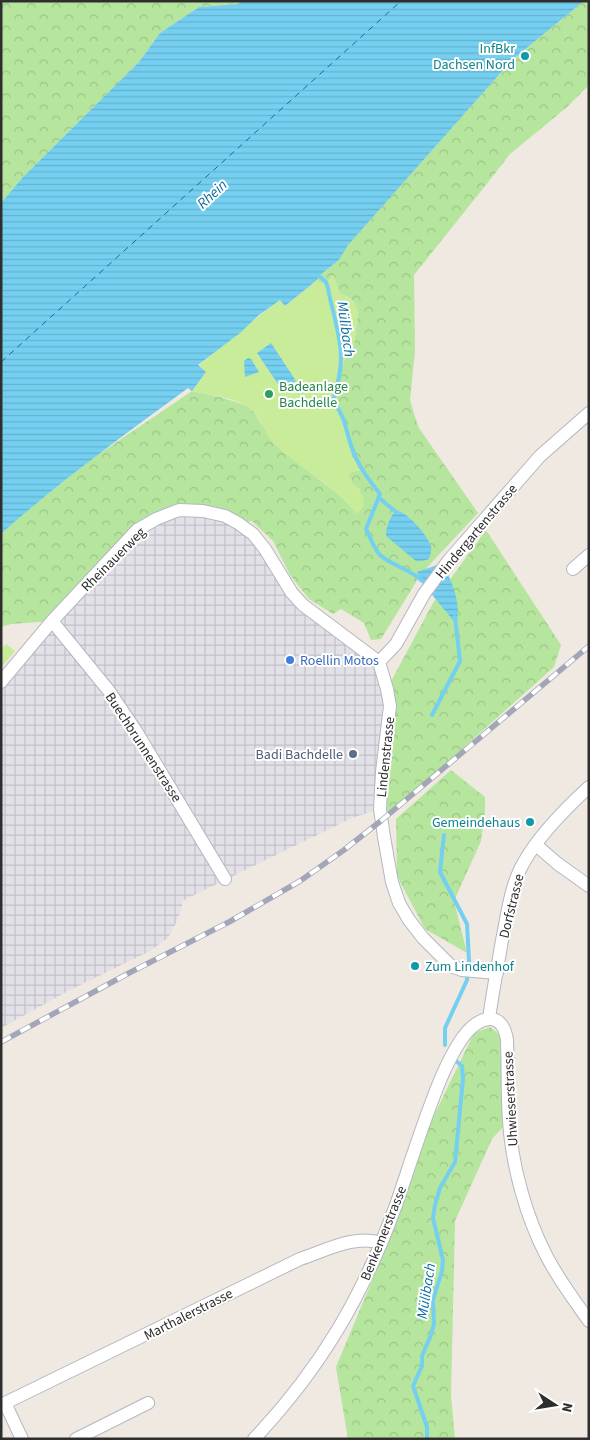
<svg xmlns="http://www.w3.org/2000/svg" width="590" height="1440" viewBox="0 0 590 1440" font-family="'Source Sans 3',sans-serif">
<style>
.industrial{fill:url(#industrial-grid)}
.forest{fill:url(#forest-crowns)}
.pitch{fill:#c9ec9a}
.water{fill:url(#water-rules)}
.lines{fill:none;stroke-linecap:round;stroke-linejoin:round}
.stream{stroke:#75cff0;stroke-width:4}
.ferry{stroke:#0d6fa3;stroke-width:1;stroke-dasharray:6 5;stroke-linecap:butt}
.minor-casing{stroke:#b4b7c1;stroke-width:14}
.minor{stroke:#fff;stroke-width:12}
.rail-casing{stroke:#a3a6b8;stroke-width:5.5}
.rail{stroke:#fff;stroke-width:4;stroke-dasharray:11;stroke-linecap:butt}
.culture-dot{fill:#0f9aa8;stroke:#fff;stroke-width:2}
.leisure-dot{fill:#2e9e5b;stroke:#fff;stroke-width:2}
.shop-dot{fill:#3f7fe0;stroke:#fff;stroke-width:2}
.service-dot{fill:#5c6f8a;stroke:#fff;stroke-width:2}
.labels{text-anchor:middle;stroke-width:4;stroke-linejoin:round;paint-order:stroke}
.culture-label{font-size:14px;fill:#0d838f;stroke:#fff;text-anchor:end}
.leisure-label{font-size:14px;fill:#27864d;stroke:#fff;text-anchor:start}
.street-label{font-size:14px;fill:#2e2e2e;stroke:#fff}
.shop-label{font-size:14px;fill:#366cbe;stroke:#fff;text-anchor:start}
.service-label{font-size:14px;fill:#4e5e75;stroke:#fff;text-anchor:end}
.water-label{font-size:15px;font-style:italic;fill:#0d6fa3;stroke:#fff}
</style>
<defs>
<pattern id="industrial-grid" width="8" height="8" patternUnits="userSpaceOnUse" patternTransform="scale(1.25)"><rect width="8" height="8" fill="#e3e1e8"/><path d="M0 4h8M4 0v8" fill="none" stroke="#c3c1c7"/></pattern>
<pattern id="forest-crowns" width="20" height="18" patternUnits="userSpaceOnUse" patternTransform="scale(1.25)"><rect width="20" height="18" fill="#b6e59e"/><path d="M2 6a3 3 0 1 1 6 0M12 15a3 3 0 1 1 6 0" fill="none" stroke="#9dc588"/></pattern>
<pattern id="water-rules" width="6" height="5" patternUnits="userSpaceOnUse" patternTransform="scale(1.25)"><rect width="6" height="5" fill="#75cff0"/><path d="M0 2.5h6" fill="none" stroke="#66b2ce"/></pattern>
</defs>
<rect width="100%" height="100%" fill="#efe9e1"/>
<path class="industrial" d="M179,510L238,523L292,593L379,662L387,689L380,809L352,818L182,901V907L177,921L168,938L150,951L68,991L1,1028V682L137,530Z"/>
<path class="forest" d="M1,1H241L238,4L199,7L160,33L139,62L23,177L1,203Z
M584,1H589V85L566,108L510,154L489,181L414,275L415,351L410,400L415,417L419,428L478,513L421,574L381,639L371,640L364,623L341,609L333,614L309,599L290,575L273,541L252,521L238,523L203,511L156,519L52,621L11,624L1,627V534L23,514L90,460L192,391L220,397L239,403L247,406L254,412L272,441L285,453L343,498L357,513L360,490C353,485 350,481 348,473L361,470L351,455L340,412L334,406L331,398L336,378L345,359L351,352L354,345L358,313L350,298L339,293L333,276L324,285L317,280L319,276L339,260L347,245L512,60Z
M486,530L561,645L554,667L382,820L387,689L433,603Z
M451,770L485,797V812L481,841L454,901L467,953L425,929L397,876L396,819Z
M490,1027L500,1035L504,1126L492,1139L455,1221L451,1396L455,1439H348L336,1367L392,1233L426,1132L474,1033Z"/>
<path class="pitch" d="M334,275L339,293L350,298L354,301L356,305L358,313L354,345L351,352L345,359L337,378L331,398L334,406L340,412L351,455L361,470L348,473C352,490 365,487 364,506L357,514C340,494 322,481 301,466C292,458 280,451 272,441C263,430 260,415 248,407C232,397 210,395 192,391L206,372L198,366L280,299L285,306L317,280L324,284Z
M6,644L15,651L1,668V649Z"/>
<path class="water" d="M241,1H584L512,60L348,245L339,260L319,276L317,280L285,306L280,300L259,315L240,333L198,365L206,372L192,391L188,388C124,435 60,481 1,534V203L23,177L139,62L160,33L199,7L238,4Z
M271,343L296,381L282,390L257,353Z
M248,358L251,359L259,372L245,377L244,361Z
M396,510C408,513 428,535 431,547C432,551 430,555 429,559L422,561H416L386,536C386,526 390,517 396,510Z
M443,563C451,581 461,601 457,621H454L452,619L420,580L417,572Z"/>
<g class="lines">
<path class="stream" d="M319,276L326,282L328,288C332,312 341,334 341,358C341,373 337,387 333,401C346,418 345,429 352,448C358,466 369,480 380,494L366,529C370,537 374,549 380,555C392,566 411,569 422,581
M379,498L395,511
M432,715L460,661L455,617
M444,835L440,872L467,924L469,961L467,980L445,1028V1045
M427,1439V1427L413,1386L422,1366V1356L431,1335L434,1324L433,1300L442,1271L443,1260L433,1218L435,1205L440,1188L455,1162L463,1079L462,1066L456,1061"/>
<path class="ferry" d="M1,362L401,1"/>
<g class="minor-casing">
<path id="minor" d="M573,569L589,555
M52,621L109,691L136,731L225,879
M379,662L387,689L390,706L382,772L380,809L384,837L392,882L399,903L409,920L423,938L451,966L462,970L497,973
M379,662L396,644L424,594L449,560L540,456L589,413
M1,682L52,621L137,530L156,519L179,510L203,511L225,516L238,523L253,534L265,549L292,593L303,605L379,662
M536,845L558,864L589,886
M489,1018C493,991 498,963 503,935C508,911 511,884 524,862C540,834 565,809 589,787
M5,1403L22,1439
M1,1405L300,1259C325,1251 355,1234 381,1243
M76,1439L148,1403
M254,1439C321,1368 363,1296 396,1205C408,1170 419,1135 432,1101C440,1079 449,1057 463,1037C478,1017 502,1008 507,1040C508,1067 507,1094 509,1121C512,1166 526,1217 547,1257C559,1280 574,1300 589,1321"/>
</g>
<use href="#minor" class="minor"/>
<g class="rail-casing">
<path id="rail" d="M1,1042L129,973L229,922L300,881L344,850L382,820L589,646"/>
</g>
<use href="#rail" class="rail"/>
</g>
<g class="culture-dot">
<circle cx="525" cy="56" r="5"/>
<circle cx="530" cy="822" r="5"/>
<circle cx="415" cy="966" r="5"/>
</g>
<circle class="leisure-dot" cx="269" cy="394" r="5"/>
<circle class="shop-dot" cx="290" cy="660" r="5"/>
<circle class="service-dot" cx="353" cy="754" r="5"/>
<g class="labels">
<g class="culture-label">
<text x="515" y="53">InfBkr<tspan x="515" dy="16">Dachsen Nord</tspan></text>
<text x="520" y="827">Gemeindehaus</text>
<text x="425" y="971" text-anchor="start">Zum Lindenhof</text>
</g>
<g class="leisure-label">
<text x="279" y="391">Badeanlage<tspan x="279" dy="16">Bachdelle</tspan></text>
</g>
<g class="street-label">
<text transform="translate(476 531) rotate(-50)" y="5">Hindergartenstrasse</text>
<text transform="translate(113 559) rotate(-45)" y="5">Rheinauerweg</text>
<text transform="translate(144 747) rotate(57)" y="5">Buechbrunnenstrasse</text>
<text transform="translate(385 757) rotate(-84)" y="5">Lindenstrasse</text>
<text transform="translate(511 906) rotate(-76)" y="5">Dorfstrasse</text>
<text transform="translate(510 1099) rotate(-93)" y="5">Uhwieserstrasse</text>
<text transform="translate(383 1233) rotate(-68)" y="5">Benkemerstrasse</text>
<text transform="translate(188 1314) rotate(-27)" y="5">Marthalerstrasse</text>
</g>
<g class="shop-label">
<text x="300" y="665">Roellin Motos</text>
</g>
<g class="service-label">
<text x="343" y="759">Badi Bachdelle</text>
</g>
<g class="water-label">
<text transform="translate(212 194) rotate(-43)" y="5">Rhein</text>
<text transform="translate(346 329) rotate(82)" y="5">Mülibach</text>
<text transform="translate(426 1291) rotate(-81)" y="5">Mülibach</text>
</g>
</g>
<rect width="590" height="1440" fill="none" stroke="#2e2e2e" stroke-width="5"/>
<g transform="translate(555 1405) rotate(102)" stroke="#ffffff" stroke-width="4" paint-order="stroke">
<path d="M0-4L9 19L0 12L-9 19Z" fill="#2e2e2e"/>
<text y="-8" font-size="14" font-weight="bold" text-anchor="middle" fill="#2e2e2e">N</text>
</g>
</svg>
